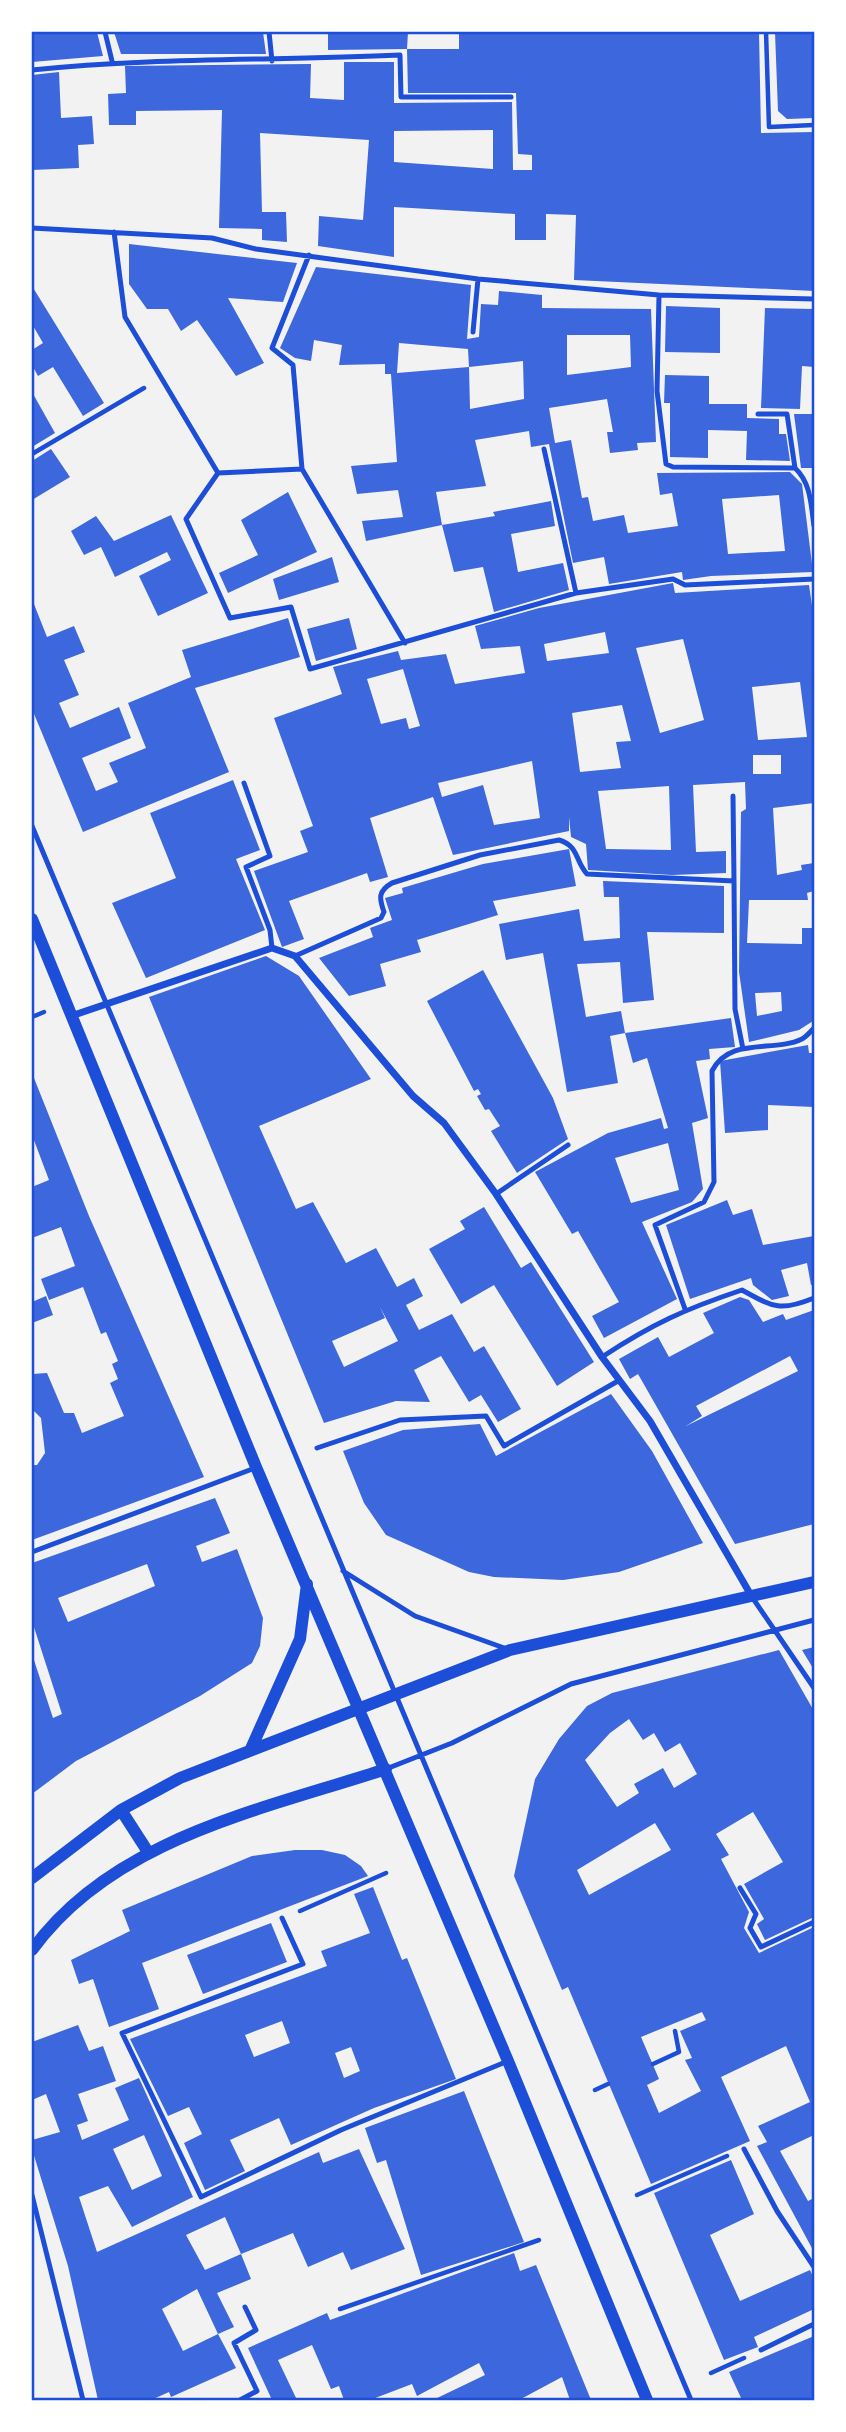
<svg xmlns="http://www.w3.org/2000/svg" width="846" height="2432" viewBox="0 0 846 2432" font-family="Raleway,sans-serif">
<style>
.building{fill:#3d67dc;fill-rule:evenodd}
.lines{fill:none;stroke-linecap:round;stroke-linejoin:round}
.path{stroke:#1d4ed8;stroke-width:4.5}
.service{stroke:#1d4ed8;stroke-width:5}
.minor{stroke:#1d4ed8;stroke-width:7}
.tertiary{stroke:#1d4ed8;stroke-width:12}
.neatline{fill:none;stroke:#1d4ed8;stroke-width:2.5}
</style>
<rect width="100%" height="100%" fill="#f2f2f2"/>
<path class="building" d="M32,32H97L103,56L32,62Z
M114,32H263L266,54H121Z
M328,32H408L407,49L328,50Z
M459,32H759L761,133L814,132V291L574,280L576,215L546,214V240H515V214L394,207V257L318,246L319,216L363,220L369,140L260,133L262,212H286L287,242L262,240V229L219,228L222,110L136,111V125H109L108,94L126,93L125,66L311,64L310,98L344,100V62H394V103L512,102L513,170H532V155L518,154L516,93H408L407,49H459ZM493,130V169L394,162V131Z
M775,32H814V118L787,119L778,111Z
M59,72L61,118L92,116L94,144L78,145L79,168L32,170V75Z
M129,244L297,263L283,302L228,298L264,363L236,376L197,320L181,331L168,309H147L129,284Z
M316,267L471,285L467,339L479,337L481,304L498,305L499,291L542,295V308L651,309L656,442L637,443L638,450L610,453L607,432H613L607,399L549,408L555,443L571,440L582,498L588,497L593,521L624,515L628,533L678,526L672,493L660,495L657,473L790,472L802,484L813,572L711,576L683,580L682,572L609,584L604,557L573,563L549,444L531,447L529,431L475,440L486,486L436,492L442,525L366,541L362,521L403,517L398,490L357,494L351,466L397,462L391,374H385V364L339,365L342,345L314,340L311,361L295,358L280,348ZM567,335H630L631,367L567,375ZM399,343L468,349L469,367L523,361L524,399L470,409L469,367L397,373ZM779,495L785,551L728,554L722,499Z
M32,286L104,403L83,416L53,367L38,376L32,365V350L43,343L32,324Z
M666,306L720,308V353L665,352Z
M765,308L814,309V367L802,366L800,409L761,408Z
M665,375L709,376V404H747V418L779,419V434H786L790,461L746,460L747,431L708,430V458L670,457V403H664Z
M32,392L55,433L32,447Z
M794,414H814V468H801Z
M51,449L70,477L32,500V461Z
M288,492L317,552L228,593L219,573L258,555L241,520Z
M551,501L555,526L511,534L518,572L563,563L569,590L494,612L483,567L454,572L442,525L495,516L493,512Z
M171,515L208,593L158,616L139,576L171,560L167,552L115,577L101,547L84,555L71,531L96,516L114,541Z
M332,557L339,582L279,600L273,579Z
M673,583L675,593L809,585L814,619V803L773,808L777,875L802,870L801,865L814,863V891L807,893L808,900H749L747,943L802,944V928H814L813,1021L799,1030L749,1042L739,972L741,812L746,809L745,782L693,785L696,852L726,851V873L672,875L588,870L586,844L571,837L569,817V831L453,855L433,797L370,818L388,877L370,882L367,873L289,901L304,939L282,947L254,871L308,852L300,831L313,826L274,718L342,694L333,667L398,651L401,660L446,654L455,684L525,673L520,646L481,649L475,626L539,608ZM605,632L609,653L547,661L544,644ZM683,639L704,720L660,733L636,648ZM403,669L420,726L409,729L406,718L381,724L367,679ZM800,682L807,737L758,740L752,687ZM622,705L631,741L616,742L621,768L580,772L572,713ZM753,755H781V774H753ZM532,761L540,818L494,825L483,785L442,797L438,783ZM669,786L671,850L606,849L598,791ZM781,992L782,1011L757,1016L755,993Z
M32,599L47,637L74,626L85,652L64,660L79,695L59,703L70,728L119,707L131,738L82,758L96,791L118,782L109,763L146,748L128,703L191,677L182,650L288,618L300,657L195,688L229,772L83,832L32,709Z
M349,618L357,649L316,661L307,629Z
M233,780L260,850L236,859L265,930L146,978L112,903L176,878L150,813Z
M569,849L576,886L493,901L498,915L417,940L421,952L380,964L386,986L349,996L319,958L373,937L370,928L392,920L385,898L403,893L402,888L483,864Z
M603,881L724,886V933L647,932L654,1000L623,1003L620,962L577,964L586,1017L621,1011L625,1033L610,1036L618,1083L567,1092L543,953L506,960L499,924L579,909L584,941L620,938L619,897H604Z
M266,956L299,976L371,1079L259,1126L296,1209L313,1202L346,1263L376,1248L397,1287L414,1278L423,1296L406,1305L419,1330L452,1314L474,1352L484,1346L521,1409L498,1422L481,1395L469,1402L441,1356L414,1370L430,1402L396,1401L324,1423L149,997ZM380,1307L398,1341L344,1367L332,1341L385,1318Z
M483,970L553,1098L568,1139L517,1173L491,1131L500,1126L489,1109L485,1110L477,1096L481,1094L478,1089L474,1091L427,1001Z
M731,1018L735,1047L709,1049L710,1059L696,1061L708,1118L692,1123L703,1189L692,1202L642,1222L677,1299L604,1338L592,1316L619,1302L578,1231L572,1234L535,1172L608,1133L661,1118L664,1129L668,1128L647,1058L633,1063L625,1033ZM668,1143L679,1190L631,1203L615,1158Z
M808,1045L809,1053H814V1107L768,1105V1130L725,1133L720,1061Z
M32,1073L89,1216L204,1477L32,1540V1465H37L45,1453L41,1418L32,1409V1374L47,1373L64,1413H74L82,1433L124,1416L110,1383L118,1379L112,1364L118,1361L106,1332L101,1334L83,1287L49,1300L41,1279L75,1266L61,1227L32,1238V1187L49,1180L32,1135Z
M727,1200L733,1215L752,1209L763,1245L814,1236V1284L811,1285L807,1263L781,1270L789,1296L772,1300L753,1285L751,1278L690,1299L666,1225Z
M484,1207L521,1268L531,1262L594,1362L557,1386L494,1285L461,1304L429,1249L465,1229L460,1221Z
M46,1296L53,1315L32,1323V1302Z
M740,1297L749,1300L763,1322L783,1314L786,1320L814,1310V1524L735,1544L638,1374L630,1379L619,1359L658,1337L669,1357L714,1333L703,1313ZM790,1356L798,1371L686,1426L702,1416L696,1406Z
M611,1394L652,1451L703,1543L619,1572L563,1580L494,1577L469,1572L386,1535L364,1503L343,1451L403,1430L480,1424L496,1456Z
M215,1498L230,1533L196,1546L202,1562L237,1549L263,1618L260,1646L252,1663L200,1696L76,1761L32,1794V1654L53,1718L62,1714L32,1621V1563ZM147,1564L155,1586L68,1622L58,1598Z
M814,1647V1670L802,1650Z
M779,1650L814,1711V1917L765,1940L757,1924L764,1919L744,1884L783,1862L753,1812L716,1834L729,1855L721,1859L749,1912L744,1928L759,1953L814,1927V2135L780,2151L808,2201L814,2198V2252L757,2146L767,2142L758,2126L810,2102L786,2046L721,2077L750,2141L651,2184L568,1987L562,1990L514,1876L535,1779L559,1739L587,1706L612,1693ZM629,1719L643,1740L654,1733L665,1752L680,1743L697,1774L674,1788L663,1768L634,1784L639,1793L617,1807L585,1760L610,1733ZM655,1823L671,1850L589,1895L577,1870ZM702,2012L706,2020L680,2031L692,2058L685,2060L701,2091L659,2113L647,2085L659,2079L641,2037Z
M295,1850H322L345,1855L361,1866L368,1876L142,1963L159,2009L109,2027L93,1979L79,1984L71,1960L130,1931L122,1910L252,1856Z
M373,1887L402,1960L407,1958L456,2079L374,2108L291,2145L279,2118L230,2140L245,2171L205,2190L184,2143L202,2134L189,2107L168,2116L130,2039L327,1966L321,1951L370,1933L354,1894ZM282,2021L290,2043L254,2057L245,2035ZM351,2047L360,2071L344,2078L335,2053Z
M271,1923L287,1962L203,1994L187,1955Z
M78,2025L89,2051L103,2046L116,2081L78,2094L88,2121L77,2125L82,2140L129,2120L115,2088L139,2078L193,2197L132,2227L108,2186L79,2197L97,2252L319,2152L323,2163L359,2149L405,2249L351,2270L343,2252L308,2267L293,2233L241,2254L225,2217L186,2235L205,2270L241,2254L251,2279L217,2293L234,2327L218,2334L236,2368L171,2397L169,2392L151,2400H98L68,2266L32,2149V2140L60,2132L46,2094L32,2100V2042ZM144,2135L162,2176L132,2190L113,2149ZM197,2289L218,2334L183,2351L162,2309Z
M464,2091L524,2242L421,2275L386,2160L377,2163L365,2128Z
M731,2160L754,2214L710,2235L740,2301L810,2270L814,2279V2309L754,2337L758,2347L724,2360L654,2193Z
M514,2253L520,2271L536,2265L591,2400H570L562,2377L519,2400H433L485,2375L479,2363L417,2396L412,2384L370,2400H344L339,2386L331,2389L312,2345L278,2360L297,2400H272L248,2348L327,2313L330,2320Z
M814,2336V2400H742L729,2372Z"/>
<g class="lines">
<path class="path" d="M766,32L769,127L814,125
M32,454L144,388
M32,1017L44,1012
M300,1911L386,1873
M653,2064L679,2052L675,2031
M595,2090L608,2084
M637,2195L727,2156
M340,2309L539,2240
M711,2373L744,2358"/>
<path class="service" d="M105,32L112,61
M269,32L272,61
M32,70C154,57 277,61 400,55L401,97H511
M32,228L212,238L256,249L478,279L659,295L814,299
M114,232L125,317L218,473L186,519L230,618L291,607L310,669L576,593L673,579L685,585L814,579
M659,295L657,391L666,464L673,467L795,468C811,483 811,505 814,526
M473,332L478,279
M758,414H787L795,468
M544,449L576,593
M302,469L293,365L272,348L309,255
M218,473L302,469L405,643
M244,783L270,856L246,867L270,930L272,948
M733,796L734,881
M32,826L691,2400
M295,956L381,918L384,912C379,898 378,891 392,883L480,855L559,840C579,846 575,861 587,874L734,881L735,1009L743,1049
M496,1194L568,1145
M685,1309L655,1225L704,1202L714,1182L712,1071C730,1036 773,1053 802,1039C806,1037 811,1031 814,1028
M602,1357C652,1324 685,1309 742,1290C773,1307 780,1312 814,1298
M317,1448L400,1420L486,1416L504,1446L618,1381
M32,1552L255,1468
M343,1571L415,1616L507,1649
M752,1597L814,1688
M386,1769L452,1743L571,1684L814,1620
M740,1888L756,1914L750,1928L761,1947L814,1922
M282,1918L303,1964L122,2033L201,2197L341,2130L508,2061
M744,2149L777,2211L814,2267
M32,2195L83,2400
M761,2350L814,2324
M240,2400L257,2391L234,2343L256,2330L245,2307"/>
<path class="minor" d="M71,1016L272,948L295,956L413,1096L444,1123L496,1194L602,1357L650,1421L752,1597"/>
<path class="tertiary" d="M32,919L256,1467L508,2061L647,2400
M250,1751L300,1639L307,1584
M121,1810L148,1852
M32,1878L121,1810L180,1778L510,1650L814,1582
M32,1950C113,1838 262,1810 386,1769"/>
</g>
<rect width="846" height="2432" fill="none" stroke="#ffffff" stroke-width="66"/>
<rect x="33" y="33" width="780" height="2366" class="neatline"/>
</svg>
